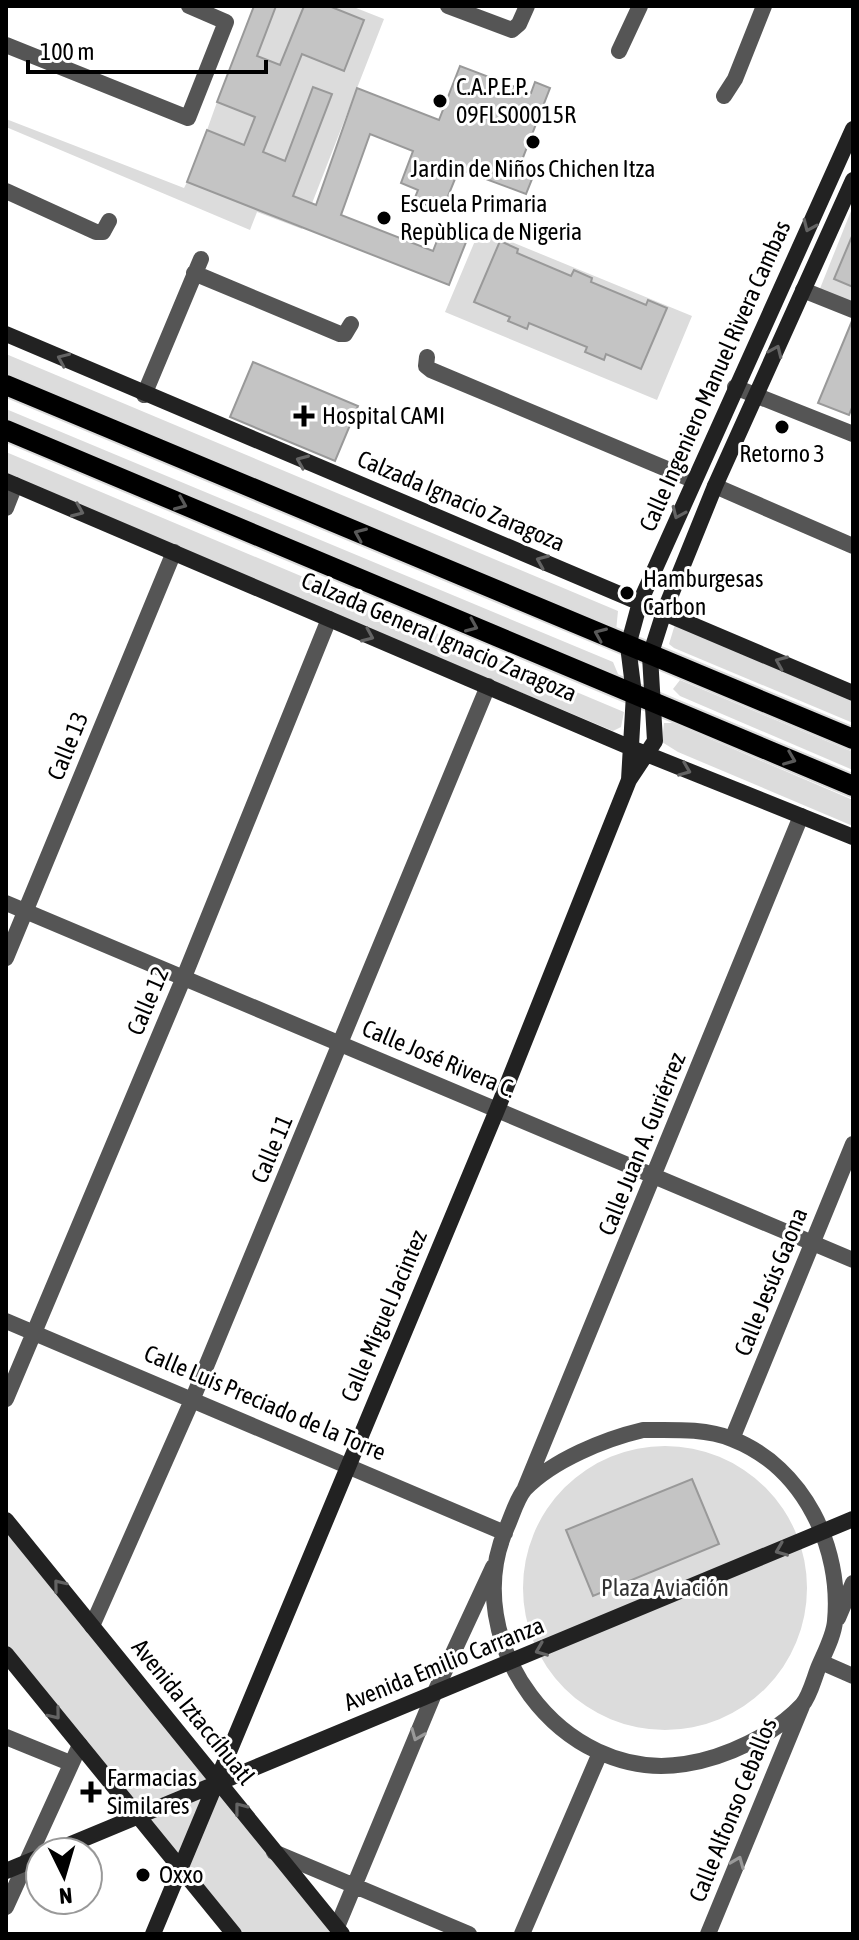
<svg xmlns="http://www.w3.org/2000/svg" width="859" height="1940" viewBox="0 0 859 1940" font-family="'Asap Condensed',sans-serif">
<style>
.green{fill:#dcdcdc}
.building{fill:#c4c4c4;stroke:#999;stroke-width:2}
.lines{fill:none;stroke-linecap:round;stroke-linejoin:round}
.primary-casing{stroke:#dbdbdb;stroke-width:24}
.street{stroke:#555;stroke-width:16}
.secondary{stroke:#222;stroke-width:16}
.primary{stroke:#000;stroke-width:20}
.oneway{stroke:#646464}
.oneway2{stroke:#595959}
.oneway3{stroke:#999}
.poi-dot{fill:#000;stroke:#fff;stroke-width:3}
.labels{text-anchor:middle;stroke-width:6;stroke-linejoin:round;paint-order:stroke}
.poi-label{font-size:24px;fill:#000;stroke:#fff;text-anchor:start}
.street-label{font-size:24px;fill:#000;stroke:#fff}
.park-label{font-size:24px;fill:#333;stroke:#fff}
</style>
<rect width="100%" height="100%" fill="#fff"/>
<path class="green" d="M276,6H351L384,19L302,229L257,212L250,230L6,127V119L184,188L187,182L264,152L207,130L217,102L235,109Z
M853,206V304L819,291Z
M480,229L692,316L657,400L445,312Z
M6,354L618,611L616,631L6,384Z
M6,409L613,662L618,674L614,678L6,426Z
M6,452L624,712L621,727L613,731L6,476Z
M676,621L853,697V723L674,648L669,644Z
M680,680L853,752V770L680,696L673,689Z
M664,723H673L853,800V826L678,752L662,742Z
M523 1588a142 142 0 1 1 284 0a142 142 0 1 1-284 0Z
M6,1527L336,1934H241L6,1646Z"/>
<path class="building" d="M254,6H276L257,56L280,65L304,6H329L364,20L344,71L302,54L263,152L285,161L313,87L332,94L293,196L316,205L357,88L439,120L460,66L531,93L535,82L550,88L517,173L532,179L526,194L459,169L442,211L414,200L418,190L401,183L413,151L370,134L341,215L433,251L442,228L468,237L449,285L187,182L207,130L244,145L255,117L217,102Z
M853,234V287L834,279Z
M500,241L518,249L517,253L571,276L574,270L592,278L591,282L646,305L648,300L667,308L641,369L606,354L604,360L585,352L587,347L529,323L527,329L508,321L510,317L474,302Z
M852,321L853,405L849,415L818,403Z
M253,362L358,406L335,461L230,417Z
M692,1479L719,1544L593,1596L566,1530Z"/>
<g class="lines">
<g class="primary-casing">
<path id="primary" d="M6,385L853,739
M6,430L853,786"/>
</g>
<path class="street" d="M448,6L512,30L519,24L527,6
M6,45L188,118L226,22L189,6
M619,51L640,6
M724,96L735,79L764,6
M6,191L96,232H103L109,221
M194,273L340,334H345L351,324
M803,290L853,310
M427,357L426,366L431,370L693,480
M735,387L853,434
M144,395L201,259
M715,486L853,546
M6,508L15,485
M6,903L853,1260
M6,958L174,552
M6,1321L505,1533
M6,1399L184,977L329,619
M643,1430C672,1430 705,1428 732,1439C804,1467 842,1548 835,1621C834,1635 825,1652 819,1666C814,1678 810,1696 802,1705C774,1735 725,1758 685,1764C561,1784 456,1640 507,1527C512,1516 517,1498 525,1489C553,1460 605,1439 643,1430Z
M732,1439L853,1144
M525,1488L801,816
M838,1618L853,1583
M92,1626L193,1398L488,686
M821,1662L853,1676
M6,1737L70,1763
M274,1852L469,1934
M6,1907L80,1745
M337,1927L434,1694L493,1567
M522,1934L600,1753
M708,1934L802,1706"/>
<path class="secondary" d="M6,334L853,693
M6,481L629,747L853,837
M629,780L634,694L628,646L640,602L853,129
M6,1520L342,1934
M6,1654L234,1934
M52,1852L853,1519
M6,1871L40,1857
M153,1934L497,1110L629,780L655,741L650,656L664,612L715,486L853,180"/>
<use href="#primary" class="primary"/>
</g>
<defs><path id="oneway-chevron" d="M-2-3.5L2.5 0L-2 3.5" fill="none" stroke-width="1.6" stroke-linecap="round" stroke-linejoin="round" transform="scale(2)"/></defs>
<g class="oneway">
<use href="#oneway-chevron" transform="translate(809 226) rotate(114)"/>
<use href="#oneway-chevron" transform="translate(776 351) rotate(-66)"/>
<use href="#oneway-chevron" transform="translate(63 359) rotate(-156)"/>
<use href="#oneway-chevron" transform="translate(302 461) rotate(-157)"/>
<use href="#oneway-chevron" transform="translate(78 511) rotate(23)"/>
<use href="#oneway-chevron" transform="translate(678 513) rotate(114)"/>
<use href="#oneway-chevron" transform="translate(542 561) rotate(-157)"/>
<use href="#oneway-chevron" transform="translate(368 636) rotate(23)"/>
<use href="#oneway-chevron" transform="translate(781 662) rotate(-157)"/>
<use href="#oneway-chevron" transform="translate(685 770) rotate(22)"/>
<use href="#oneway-chevron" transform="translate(781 1550) rotate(158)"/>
<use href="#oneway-chevron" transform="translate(59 1585) rotate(-129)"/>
<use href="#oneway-chevron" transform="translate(541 1650) rotate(158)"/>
<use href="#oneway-chevron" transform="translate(55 1714) rotate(51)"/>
<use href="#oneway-chevron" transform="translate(240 1808) rotate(-128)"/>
</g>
<g class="oneway2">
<use href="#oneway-chevron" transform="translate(181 504) rotate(23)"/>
<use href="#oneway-chevron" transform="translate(360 534) rotate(-157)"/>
<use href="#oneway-chevron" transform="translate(472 626) rotate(23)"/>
<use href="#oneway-chevron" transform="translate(600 634) rotate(-157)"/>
<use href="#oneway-chevron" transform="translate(790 759) rotate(22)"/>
</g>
<g class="oneway3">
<use href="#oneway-chevron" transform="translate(417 1735) rotate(112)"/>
<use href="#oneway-chevron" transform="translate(738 1862) rotate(-68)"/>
</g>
<g class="poi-dot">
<circle cx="440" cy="101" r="8"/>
<circle cx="533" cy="142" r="8"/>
<circle cx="384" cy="218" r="8"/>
<path d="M300 404h8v8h8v8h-8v8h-8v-8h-8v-8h8z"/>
<circle cx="782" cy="427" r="8"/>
<circle cx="627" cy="593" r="8"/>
<path d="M87 1780h8v8h8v8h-8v8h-8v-8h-8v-8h8z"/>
<circle cx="143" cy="1875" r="8"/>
</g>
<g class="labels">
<g class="poi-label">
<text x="456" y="95">C.A.P.E.P.<tspan x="456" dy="28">09FLS00015R</tspan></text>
<text x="533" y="177" text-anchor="middle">Jardin de Niños Chichen Itza</text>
<text x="400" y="212">Escuela Primaria<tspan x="400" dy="28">Repùblica de Nigeria</tspan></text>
<text x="322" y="424">Hospital CAMI</text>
<text x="782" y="462" text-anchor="middle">Retorno 3</text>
<text x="643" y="587">Hamburgesas<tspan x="643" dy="28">Carbon</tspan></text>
<text x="107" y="1786">Farmacias<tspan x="107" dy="28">Similares</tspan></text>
<text x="159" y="1883">Oxxo</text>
</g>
<g class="street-label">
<text transform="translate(715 376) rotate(-66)" y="8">Calle Ingeniero Manuel Rivera Cambas</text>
<text transform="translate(461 501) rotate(23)" y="8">Calzada Ignacio Zaragoza</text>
<text transform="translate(439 637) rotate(23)" y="8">Calzada General Ignacio Zaragoza</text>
<text transform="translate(68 746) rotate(-68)" y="8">Calle 13</text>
<text transform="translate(148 1001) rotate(-67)" y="8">Calle 12</text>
<text transform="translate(439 1059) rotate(23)" y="8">Calle José Rivera C.</text>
<text transform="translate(642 1144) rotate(-68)" y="8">Calle Juan A. Guriérrez</text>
<text transform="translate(272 1149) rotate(-67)" y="8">Calle 11</text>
<text transform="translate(771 1282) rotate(-68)" y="8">Calle Jesús Gaona</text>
<text transform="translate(384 1316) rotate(-67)" y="8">Calle Miguel Jacintez</text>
<text transform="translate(265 1403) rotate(23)" y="8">Calle Luis Preciado de la Torre</text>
<text transform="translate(444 1664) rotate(-22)" y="8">Avenida Emilio Carranza</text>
<text transform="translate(193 1712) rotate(51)" y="8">Avenida Iztaccíhuatl</text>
<text transform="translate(733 1810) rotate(-68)" y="8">Calle Alfonso Ceballos</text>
</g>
<g class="park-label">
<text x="665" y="1596">Plaza Aviación</text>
</g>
</g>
<rect width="859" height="1940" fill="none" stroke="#000000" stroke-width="16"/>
<g transform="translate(64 1876) rotate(175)"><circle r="38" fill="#ffffff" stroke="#999999" stroke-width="2"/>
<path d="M0-6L14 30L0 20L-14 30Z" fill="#000000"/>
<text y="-12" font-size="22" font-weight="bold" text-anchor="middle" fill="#000000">N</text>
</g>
<path d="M28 60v12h238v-12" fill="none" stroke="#000000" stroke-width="4"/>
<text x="40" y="60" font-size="24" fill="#000000" stroke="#ffffff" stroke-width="6" paint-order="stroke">100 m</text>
</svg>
